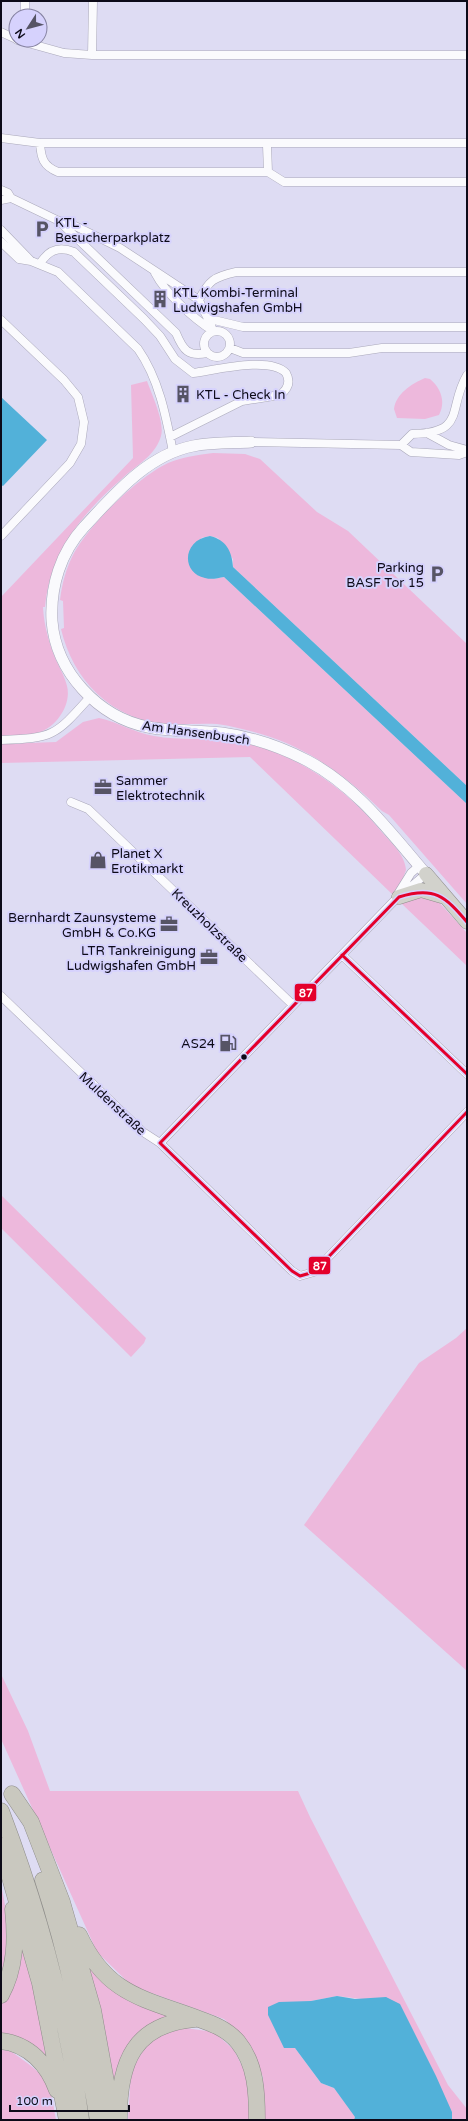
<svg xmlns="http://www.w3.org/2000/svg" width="468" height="2121" viewBox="0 0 468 2121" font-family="'Varela Round',sans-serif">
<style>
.green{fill:#edb8dc}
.water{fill:#52b1d9}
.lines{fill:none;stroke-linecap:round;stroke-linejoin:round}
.minor-casing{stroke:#aaa8ba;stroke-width:9}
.tertiary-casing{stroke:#aaa8ba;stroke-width:12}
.trunk-casing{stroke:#8e8d8a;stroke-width:15}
.motorway-casing{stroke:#8e8d8a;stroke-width:17}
.minor{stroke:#fafafd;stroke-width:8}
.tertiary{stroke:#fafafd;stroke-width:11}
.trunk{stroke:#d2d2cc;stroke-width:14}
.motorway{stroke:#c9c8bf;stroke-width:16}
.bus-1-casing{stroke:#d6d2fd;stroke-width:6}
.bus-1{stroke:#e4002b;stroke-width:3}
.bus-dot{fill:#0c0a18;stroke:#d6d2fd;stroke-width:1.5}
.labels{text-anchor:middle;stroke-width:4;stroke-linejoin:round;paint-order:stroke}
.poi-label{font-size:13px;fill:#0c0a18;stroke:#d6d2fd;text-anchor:start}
.street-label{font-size:13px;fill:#0c0a18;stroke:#d6d2fd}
.line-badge{stroke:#d6d2fd;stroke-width:1.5}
.badge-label{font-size:11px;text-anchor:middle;font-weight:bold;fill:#fff}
</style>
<rect width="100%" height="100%" fill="#dedcf3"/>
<path class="green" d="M425,378L430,379C441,388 446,402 439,415L425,419L397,418L394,409C396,394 411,384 425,378Z
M147,381C152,395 165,422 161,436C156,454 140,463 127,474C84,512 51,548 45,607H43C44,626 49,643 56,660C60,669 65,677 67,686C72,706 55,729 35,734C24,736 12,736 1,736V597L133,458L131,385Z
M213,453L245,454L260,459L317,512L348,531L467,644V786L233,567V559L218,538L210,536L201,538L214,579L224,577L467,804V904L389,815L382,811C347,777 309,748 261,734C247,730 232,726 217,724C200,723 182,725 165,724C111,719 73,680 61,629L64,628L63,601L60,600C62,584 66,568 74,553C90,524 138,477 168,463C182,457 198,455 213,453Z
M99,718C118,722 135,733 154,736C180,741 206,737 233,741C291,750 343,785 380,830C390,842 405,854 406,870L400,886L392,894L250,757L1,763V744L56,742L83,722Z
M410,896L436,899L467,933V966L402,904Z
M1,1195L146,1338L144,1343L131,1357L1,1228Z
M467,1328V1671L304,1525L419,1363L456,1338Z
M1,1674L28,1731L50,1791H298L310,1817L448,2085L467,2109V2120H452V2112L362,1999L337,1996L311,2001L295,2048L321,2083L334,2088L356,2117L354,2120H264L263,2077L246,2039L224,2019L132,1986L97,1952L1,1739Z
M1,1886C8,1912 12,1954 1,1979Z
M22,1938L50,2058L1,2037V2003L5,1995Z
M86,1960L175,2014L162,2021L114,2084Z
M178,2027L214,2032L234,2050L246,2074L251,2120H128L131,2071L150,2039Z
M1,2050C11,2050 15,2054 23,2060C49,2078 51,2089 56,2120H1Z"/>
<path class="water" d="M1,397L47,440L3,486L1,485Z
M210,536C226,540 232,551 233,567L467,786V804L224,577C218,578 212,580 205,578C181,573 182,540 210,536Z
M337,1996L355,1999L386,1997L400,2004L436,2076L452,2112V2120H354L355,2117L334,2088L321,2083L295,2048H284L268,2015V2007L279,2002L311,2001Z"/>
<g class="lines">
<g class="minor-casing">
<path id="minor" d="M25,1V16
M1,32L16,39
M17,40L64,53L92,55H467
M92,55L93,1
M1,138L40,143H467
M40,143C41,158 43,166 58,172H268L284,182H467
M267,145L268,172
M1,190L8,193L11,198L59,221H65L120,248L199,300
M1,200L11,198
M59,221L176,333C183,350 188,357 207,353
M1,230L31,261
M1,242L19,259L31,261L58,272L138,349C159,379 166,416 173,452
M40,264C48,250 59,246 74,252L144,319L160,336L175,359L193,373C216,370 270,356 286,373C291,382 288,389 280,395L242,401L170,437
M155,273C166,294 193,318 213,331
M210,319L243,327H467
M1,320L64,380L78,397L84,422L81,444L70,463L1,536
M204 344a13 13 0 1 1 26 0a13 13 0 1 1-26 0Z
M213,331C210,320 203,311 199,300C209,280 214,277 236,272H467
M230,348L243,353H349L382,348H467
M427,433L449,445L467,450
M251,442L401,445L411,452L459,455L467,452
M401,445L412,434C467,433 447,409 467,375
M1,740C54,738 55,736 90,697
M71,802L88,809L293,1005
M396,897L411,873L419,866
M342,955L467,1074
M1,996L143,1132L160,1143L292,1271L300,1276L314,1272L467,1112
M160,1143L395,900L426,874"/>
</g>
<g class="tertiary-casing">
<path id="tertiary" d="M251,442C232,443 212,442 193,446C147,455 114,495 84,527C61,552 50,586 52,621C56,672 98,717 148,727C172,732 198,730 222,733C252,737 281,747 308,761C357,787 390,832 426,874"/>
</g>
<g class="trunk-casing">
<path id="trunk" d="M426,874L467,922
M399,897L421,890L445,897"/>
</g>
<g class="motorway-casing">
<path id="motorway" d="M12,1794L31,1822L62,1902L93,2010L113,2120
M1,1811C39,1911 67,2014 81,2120
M1,1846L40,1983L67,2120
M43,1880C69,1958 84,2039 98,2120
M79,1935C107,1995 143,1998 199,2019C213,2024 227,2029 238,2042C256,2064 257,2093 257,2120
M1,1995C16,1968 16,1938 13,1909
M1,2041C29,2044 48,2065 57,2090
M119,2118C119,2062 134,2024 195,2019"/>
</g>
<use href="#minor" class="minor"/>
<use href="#tertiary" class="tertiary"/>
<use href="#trunk" class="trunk"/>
<use href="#motorway" class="motorway"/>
<g class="bus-1-casing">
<path id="bus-1" d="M467,922C445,896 434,886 399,897L160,1143L292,1271L300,1276L314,1272L467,1112
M342,955L467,1074"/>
</g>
<use href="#bus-1" class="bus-1"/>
</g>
<defs>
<g id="parking-bare" transform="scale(1.38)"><path d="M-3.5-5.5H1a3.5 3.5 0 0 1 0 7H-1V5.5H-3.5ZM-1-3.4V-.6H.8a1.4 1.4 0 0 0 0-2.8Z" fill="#565465" stroke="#d6d2fd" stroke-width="2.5" paint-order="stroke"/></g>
<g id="building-bare" transform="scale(1.38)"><path d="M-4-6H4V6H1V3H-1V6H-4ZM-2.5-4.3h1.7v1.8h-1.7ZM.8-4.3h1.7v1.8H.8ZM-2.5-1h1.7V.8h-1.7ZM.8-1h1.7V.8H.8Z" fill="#565465" stroke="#d6d2fd" stroke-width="2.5" paint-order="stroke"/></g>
<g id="office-bare" transform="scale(1.38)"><path d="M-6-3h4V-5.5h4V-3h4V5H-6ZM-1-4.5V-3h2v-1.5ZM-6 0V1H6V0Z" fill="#565465" stroke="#d6d2fd" stroke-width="2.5" paint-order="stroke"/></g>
<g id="shop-bare" transform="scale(1.38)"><path d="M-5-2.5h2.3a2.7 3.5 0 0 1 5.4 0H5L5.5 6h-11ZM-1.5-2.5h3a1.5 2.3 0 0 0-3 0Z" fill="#565465" stroke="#d6d2fd" stroke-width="2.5" paint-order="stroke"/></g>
<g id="fuel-bare" transform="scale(1.38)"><path d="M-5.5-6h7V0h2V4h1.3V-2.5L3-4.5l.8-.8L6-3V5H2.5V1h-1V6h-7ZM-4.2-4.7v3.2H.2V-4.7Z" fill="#565465" stroke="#d6d2fd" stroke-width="2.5" paint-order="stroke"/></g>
</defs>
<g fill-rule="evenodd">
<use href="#parking-bare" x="42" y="229"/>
<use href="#building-bare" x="160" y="299"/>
<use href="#building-bare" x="183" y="394"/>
<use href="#parking-bare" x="437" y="574"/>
<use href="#office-bare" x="103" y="787"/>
<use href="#shop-bare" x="98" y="860"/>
<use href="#office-bare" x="169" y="924"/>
<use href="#office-bare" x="209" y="957"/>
<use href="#fuel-bare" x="228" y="1043"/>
</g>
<circle class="bus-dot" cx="244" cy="1057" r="3.5"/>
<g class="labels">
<g class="poi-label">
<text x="55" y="227">KTL -<tspan x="55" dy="15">Besucherparkplatz</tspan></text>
<text x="173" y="297">KTL Kombi-Terminal<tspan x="173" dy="15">Ludwigshafen GmbH</tspan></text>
<text x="196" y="399">KTL - Check In</text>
<text x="424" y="572" text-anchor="end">Parking<tspan x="424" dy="15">BASF Tor 15</tspan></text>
<text x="116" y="785">Sammer<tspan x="116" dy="15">Elektrotechnik</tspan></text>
<text x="111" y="858">Planet X<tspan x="111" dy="15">Erotikmarkt</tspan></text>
<text x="156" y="922" text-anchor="end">Bernhardt Zaunsysteme<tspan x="156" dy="15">GmbH &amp; Co.KG</tspan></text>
<text x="196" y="955" text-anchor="end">LTR Tankreinigung<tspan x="196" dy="15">Ludwigshafen GmbH</tspan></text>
<text x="215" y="1048" text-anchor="end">AS24</text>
</g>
<g class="street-label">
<text transform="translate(196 732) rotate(8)" y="5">Am Hansenbusch</text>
<text transform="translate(210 925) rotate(44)" y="5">Kreuzholzstraße</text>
<text transform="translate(113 1103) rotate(43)" y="5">Muldenstraße</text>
</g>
</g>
<g class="line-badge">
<rect x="294" y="983" width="23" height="19" rx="4" fill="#e4002b"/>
<rect x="308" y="1256" width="23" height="19" rx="4" fill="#e4002b"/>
</g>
<g class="badge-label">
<text x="306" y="997">87</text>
<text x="320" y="1270">87</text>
</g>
<rect width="468" height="2121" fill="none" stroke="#0c0a18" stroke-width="4"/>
<g transform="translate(28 28) rotate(234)"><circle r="19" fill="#d6d2fd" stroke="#8582a1"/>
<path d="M0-3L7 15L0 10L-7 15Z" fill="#565465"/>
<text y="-6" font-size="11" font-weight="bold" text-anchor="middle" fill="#0c0a18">N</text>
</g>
<path d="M10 2105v6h119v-6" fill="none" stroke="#0c0a18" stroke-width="2"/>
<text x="16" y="2105" font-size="12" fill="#0c0a18" stroke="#d6d2fd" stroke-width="3" paint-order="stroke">100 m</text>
</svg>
